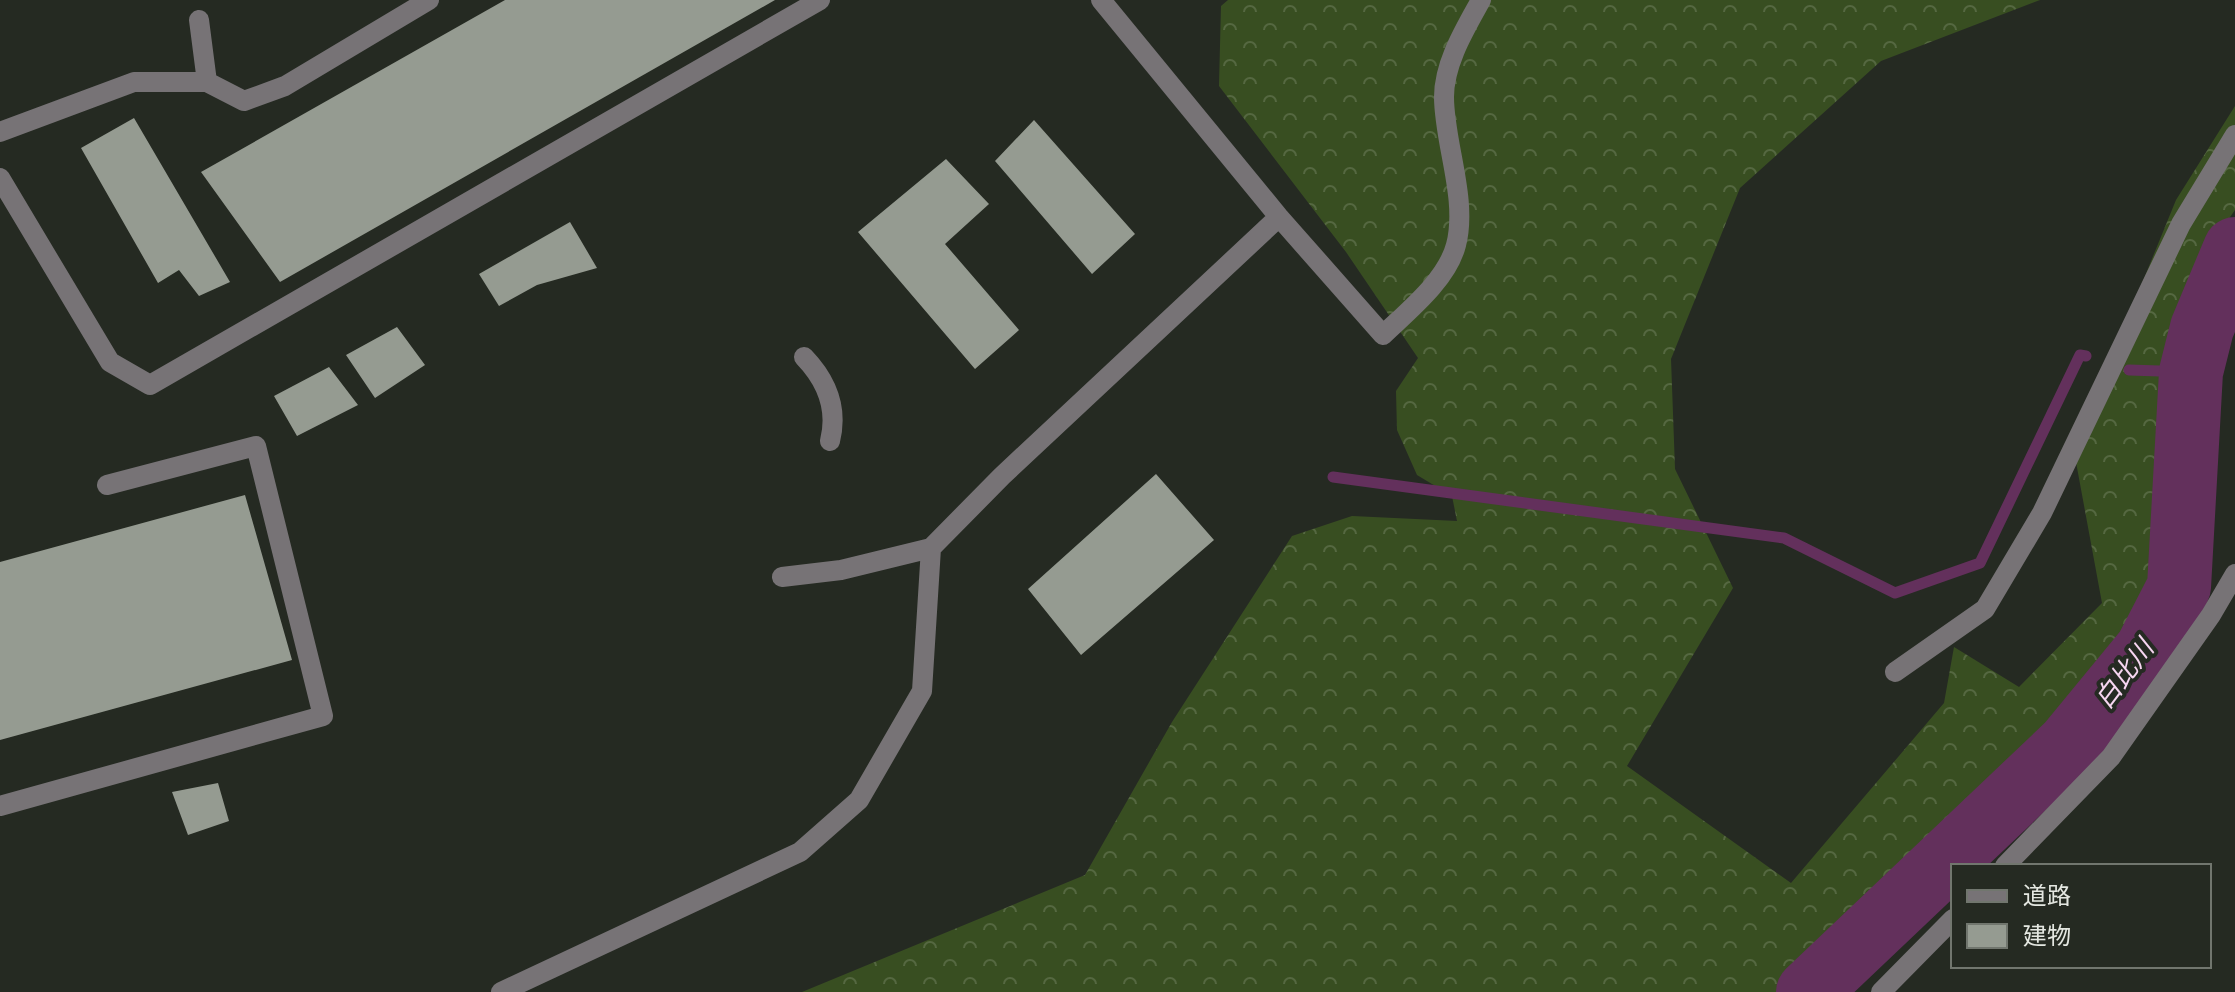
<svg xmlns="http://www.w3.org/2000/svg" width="2235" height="992" viewBox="0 0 2235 992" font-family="Inter,'Noto Sans JP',sans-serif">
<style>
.forest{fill:url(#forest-crowns)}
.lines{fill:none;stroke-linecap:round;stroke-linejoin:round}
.stream{stroke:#63305c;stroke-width:11}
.river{stroke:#63305c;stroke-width:64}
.building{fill:#959b91}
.minor{stroke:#777376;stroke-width:20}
.labels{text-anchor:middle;stroke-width:8;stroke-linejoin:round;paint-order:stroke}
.water-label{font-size:26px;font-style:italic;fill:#f7d6f1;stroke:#252a22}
</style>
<defs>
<pattern id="forest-crowns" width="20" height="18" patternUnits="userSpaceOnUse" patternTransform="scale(2)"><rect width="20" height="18" fill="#384e21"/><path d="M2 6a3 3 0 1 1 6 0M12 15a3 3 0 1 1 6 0" fill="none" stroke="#556841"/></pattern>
</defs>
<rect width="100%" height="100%" fill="#252a22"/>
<path class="forest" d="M1228,0H2040L1881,61L1740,188L1671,359L1675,469L1733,588L1627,766L1791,883L1944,703L1954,647L2019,687L2102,603L2076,462L2116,347L2176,200L2235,106V210L2196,265L2164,366L2187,597L2144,676L2045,795L1973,866H1953V887L1847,992H802L1085,875L1172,722L1292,536L1352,516L1457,521L1452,496L1417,475L1397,430L1396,391L1418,358L1346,252L1219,86L1221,6Z"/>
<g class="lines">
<path class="stream" d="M2129,370L2191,372
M1333,477L1784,538L1895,593L1980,563L2080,355L2086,356"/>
<path class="river" d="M1808,992L2068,745L2147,649L2179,587L2191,372L2202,328L2235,249"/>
</g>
<path class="building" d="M505,0H775L280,282L201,172Z
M134,118L230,282L199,296L179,270L158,283L81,148Z
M1034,120L1135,234L1092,274L995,161Z
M946,159L989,204L945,244L1019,330L975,369L858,232Z
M570,222L597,268L537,285L499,306L479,274Z
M397,327L425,365L375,398L346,355Z
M329,367L358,405L297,436L274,396Z
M1156,474L1214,540L1081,655L1028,589Z
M245,495L292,660L0,740V562Z
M218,783L229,821L188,835L172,792Z"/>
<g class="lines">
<path class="minor" d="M1101,0L1279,217L1383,335C1408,311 1447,280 1456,245C1468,199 1444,143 1444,97C1444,63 1465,29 1481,0
M199,20L207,82L244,101L285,86L429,0
M0,132L134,82H207
M0,178L110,362L150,385L820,0
M804,357C827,381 838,409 830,441
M782,577L841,570L931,548
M1895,672L1985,609L2042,513L2181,224L2235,135
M0,806L323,716L256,446L107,485
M2005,866L2111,757L2211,615L2235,574
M501,992L800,852L859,800L922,691L931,548L1002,476L1279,217
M1881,992L1953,919"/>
</g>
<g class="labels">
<g class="water-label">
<text transform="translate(2124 674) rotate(-53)" y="9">白比川</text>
</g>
</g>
<rect x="1951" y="864" width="260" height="104" fill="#252a22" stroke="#71766e" stroke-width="2"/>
<rect x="1967" y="890" width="40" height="12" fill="#777376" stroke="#71766e" stroke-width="2"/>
<text x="2023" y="904" font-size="24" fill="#e4e7e1">道路</text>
<rect x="1967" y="924" width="40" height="24" fill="#959b91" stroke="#71766e" stroke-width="2"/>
<text x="2023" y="944" font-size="24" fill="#e4e7e1">建物</text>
</svg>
